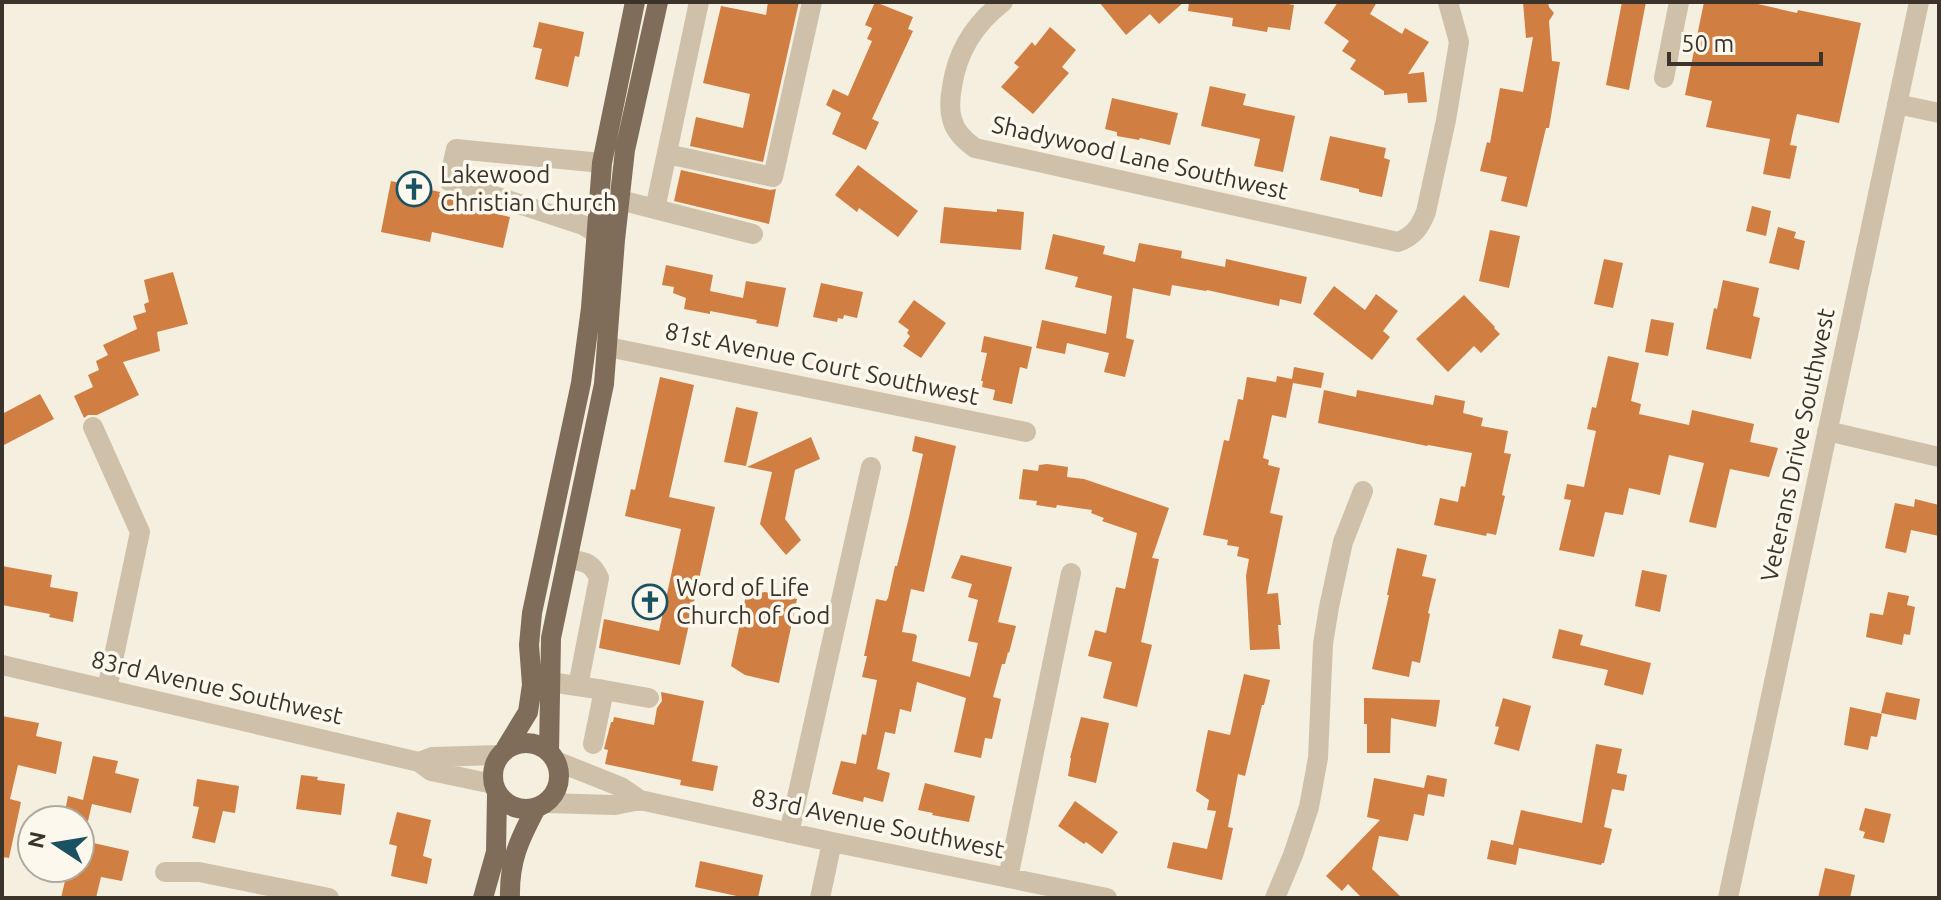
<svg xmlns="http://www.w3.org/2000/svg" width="1941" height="900" viewBox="0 0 1941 900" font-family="Ubuntu,sans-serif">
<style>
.building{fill:#d17e42}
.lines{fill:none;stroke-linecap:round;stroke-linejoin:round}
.minor{stroke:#cfc1a9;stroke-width:20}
.major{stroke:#7f6d59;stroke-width:20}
.labels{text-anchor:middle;stroke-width:7;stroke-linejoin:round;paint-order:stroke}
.street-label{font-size:24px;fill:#3c332a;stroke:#fcf8ed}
.poi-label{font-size:24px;fill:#3c332a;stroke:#fcf8ed;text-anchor:start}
</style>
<rect width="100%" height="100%" fill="#f5efe0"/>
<path class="building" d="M768,2H799L763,162L690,146L696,117L743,128L750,94L703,83L721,6L766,15Z
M875,2L913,17L908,29L913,31L872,119L879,122L866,150L832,134L841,113L826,105L833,89L848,96L872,41L867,39L872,28L865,25Z
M1099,2H1184L1159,24L1150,14L1126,35Z
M1189,2H1277L1294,5L1290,30L1268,27L1267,32L1232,26L1233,18L1188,11Z
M1338,2H1377L1370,14L1402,34L1405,28L1429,42L1408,74L1424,72L1427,102L1408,103L1407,93L1384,95V91L1350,69L1356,60L1342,51L1349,41L1324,23Z
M1523,2H1548L1549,7L1554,13L1549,21L1552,61L1560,62L1549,128H1546L1527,207L1501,201L1507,177L1480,171L1487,142L1490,143L1500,88L1523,92L1533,37L1526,38Z
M1622,2H1646L1629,90L1606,85Z
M1704,2H1749L1797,13L1798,10L1861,23L1839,123L1797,114L1790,145L1797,146L1790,179L1763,174L1770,139L1706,127L1712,101L1685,95Z
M539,22L584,32L579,57L575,56L568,87L535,79L542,49L533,47Z
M1050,27L1076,50L1062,67L1069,73L1033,114L1001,87L1019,67L1014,63L1032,42L1035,46Z
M1210,86L1246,94L1243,105L1295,116L1283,172L1254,166L1260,139L1201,126Z
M1112,98L1178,113L1170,145L1140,138L1139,140L1117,136V132L1105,129Z
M1330,136L1386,148L1384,158L1390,160L1382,197L1359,192V189L1320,180Z
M858,165L918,211L898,237L859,208L857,212L835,195Z
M681,170L770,190L776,189L769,224L674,201Z
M391,181L440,192L439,195L467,201L466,207L510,217L503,248L432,232L430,242L381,232Z
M1752,206L1771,211L1766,236L1746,231Z
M944,207L997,212V209L1024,212L1021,250L940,243Z
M1778,227L1796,232L1794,238L1805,241L1799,270L1769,263Z
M1490,230L1520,236L1509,288L1479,281Z
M1053,234L1105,246L1103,254L1135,262L1139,243L1182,251L1181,258L1225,267L1226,259L1307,277L1301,304L1280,299L1279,306L1207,290L1206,291L1172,285L1170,296L1133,288L1126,338L1134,340L1125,377L1104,372L1109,353L1067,343L1065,354L1036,348L1042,320L1106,334L1112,296L1075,287L1078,277L1045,269Z
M1604,259L1623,263L1613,308L1594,304Z
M666,265L713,275L710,291L743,298L746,281L786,288L778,327L756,323L757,320L710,311V314L684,309L686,298L673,293L674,287L662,285Z
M173,272L188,324L157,332L160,351L123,362L139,395L97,415H88L84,418L74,396L93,387L88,375L99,370L96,361L108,355L103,345L137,329L133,316L146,312L144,304L149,302L144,280Z
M1723,280L1759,288L1753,316L1760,318L1751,359L1706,349L1714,308L1717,309Z
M821,283L863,292L857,318L844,315L843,319L838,318L837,322L813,317Z
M1334,286L1365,310L1376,294L1398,311L1383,331L1390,337L1372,360L1313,314Z
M1464,295L1495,327L1494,328L1500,334L1481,353L1474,346L1448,372L1416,339Z
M914,300L946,323L921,358L903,346L910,336L907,333L909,330L898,322Z
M1651,319L1674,323L1668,356L1645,352Z
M984,336L1032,347L1027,369L1020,367L1012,404L993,400L995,390L982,387L983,381H981L987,353L981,352Z
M1608,356L1639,363L1631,401L1641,404L1639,414L1689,425L1692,410L1754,424L1750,442L1778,448L1769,477L1730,469L1716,528L1689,522L1704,463L1669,455L1660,495L1629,488L1623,515L1605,512L1594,557L1559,550L1571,500L1564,499L1567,484L1584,487L1596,431L1587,429L1592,407L1596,408Z
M1294,367L1324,373L1321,388L1293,383L1286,418L1272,415L1263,458L1269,460L1268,465L1280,468L1270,513L1283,516L1267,594L1278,593L1281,625H1278L1280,649L1250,650L1246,576L1249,559L1237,556L1239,547L1227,545L1228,540L1203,535L1224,440L1229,441L1238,399L1243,400L1247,377L1276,382L1277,376L1292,379Z
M660,377L694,385L669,497L715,507L680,665L599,648L604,619L659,631L681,529L625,516L631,489L635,490Z
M1324,390L1356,397L1357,390L1433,405L1435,395L1465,401L1463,413L1483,418L1481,426L1508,431L1504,453L1511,454L1502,495L1505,496L1496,535L1487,533L1486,536L1434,525L1440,498L1458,502L1461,486L1465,487L1472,453L1428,445L1427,446L1318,423Z
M40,394L54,419L2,446V414Z
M736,407L758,412L746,466L724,462Z
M915,436L956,446L924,592L911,589L902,632L915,634L917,636L912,661L970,677L978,643L968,641L978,600L968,597L972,584L951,578L961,555L1012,567L998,622L1016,626L1009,653L1008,652L1005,664H1002L993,697L1001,699L992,739L985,738L981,758L954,752L966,698L917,682L911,712L900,709L895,734L885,732L877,769L890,773L883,802L864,797L863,802L832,794L841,761L856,764L862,734L866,735L877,680L862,677L867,656H864L876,599L886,601L888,598L895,566H897L909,517L923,454L912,451Z
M811,437L820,459L795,470L785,519L801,540L786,555L760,524L772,472L747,467Z
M1047,464L1068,467L1067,477L1084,479L1169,508L1152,558L1159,559L1141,642L1152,645L1137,707L1103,698L1112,662L1088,656L1095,630L1106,633L1116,587L1125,589L1137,533L1102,521L1104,518L1091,513L1092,510L1057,505L1056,508L1036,505L1037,501L1019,499L1023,469L1038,471L1039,465Z
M1915,499L1939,505V536L1911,530L1906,553L1885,548L1895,503L1914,507Z
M1397,548L1427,555L1422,576L1436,579L1428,613L1430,614L1420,663L1412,661L1409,677L1372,669L1389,595H1387Z
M2,566L52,575L50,587L78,592L73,622L49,617L50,614L2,605Z
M1642,570L1667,575L1660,612L1635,606Z
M765,592L797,599L779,683L745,675L731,666L746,595Z
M1888,592L1909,596L1907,605L1915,607L1910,635L1904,634L1902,645L1866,637L1870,613L1883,615Z
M1559,629L1583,635L1580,645L1651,663L1643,695L1604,685L1608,670L1552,658Z
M1244,674L1270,680L1264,705H1262L1245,776L1238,774L1228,827L1233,828L1222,880L1167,868L1173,842L1207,849L1216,811L1207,810L1209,800L1196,791L1208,730L1230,735Z
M661,692L704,701L692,761L718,766L713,791L680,785L681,780L605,764L608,750L604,749L611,722H613L614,717L654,725L657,708L662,701Z
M1886,692L1920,699L1916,720L1881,713Z
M1364,698L1440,700L1436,727L1391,718L1390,753H1367V724H1364Z
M1503,698L1531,706L1519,751L1494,744L1499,727L1495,726Z
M1850,707L1882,714L1877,737L1871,736L1868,750L1844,745Z
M2,716L39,723L36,736L62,742L56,774L18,765L10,799L21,802L9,858L2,857Z
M1081,717L1109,723L1096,783L1068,776L1071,758H1070Z
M1596,744L1622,749L1617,773L1627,775L1624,791L1612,789L1604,827L1612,829L1604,863H1602L1601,865L1519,848L1516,865L1487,859L1491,840L1513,845L1521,810L1582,823Z
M93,756L118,761L115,773L139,779L131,813L92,804L88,821L64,816L68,796L83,800Z
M301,775L318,777L317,780L345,784L341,815L296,809Z
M1427,775L1447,779L1444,797L1428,794L1424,816L1414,814L1408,841L1379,836L1372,869L1402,898H1362L1348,884L1342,891L1326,876L1380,820L1367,817L1374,778L1424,788Z
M197,779L239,786L235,813L223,811L215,843L192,838L199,807L193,806Z
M925,783L975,796L969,822L932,815L933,813L918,810Z
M1075,801L1118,832L1102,854L1086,842L1084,844L1058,826Z
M1865,808L1891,814L1884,843L1863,838L1865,832L1859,830Z
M397,812L431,820L423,856L432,859L427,884L391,876L397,846L389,844Z
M80,840L129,851L122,881L101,877L96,898H61L68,868H80Z
M700,861L763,875L758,898H746L695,887Z
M1825,868L1855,875L1850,898H1818Z"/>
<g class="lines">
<path class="minor" d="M1003,2C974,24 957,52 952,87C950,98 949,109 952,119C955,132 965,141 975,148L1398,242C1414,236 1420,227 1426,212L1446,120L1459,42L1448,2
M1664,78L1679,2
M1897,104L1939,113
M667,154L773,177L812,2
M620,200L655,209L699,2
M655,209L753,234
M595,232L583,225L449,181L456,149L602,163
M608,347L1026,432
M93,427L140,532L107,689
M1827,431L1939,457
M567,559C584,562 591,561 599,578L578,686
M2,665L419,762L431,771L493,784
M550,682L604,690L593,744
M604,690L649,698
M556,761L621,787L640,800L832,842L1107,898
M419,762L432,757L499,755
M546,803L615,805L640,800
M789,833L871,467
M165,872H199L329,898
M1008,878L1071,573
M820,898L832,842
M1275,898L1293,855L1309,807L1318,758L1323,644L1329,607L1343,542L1363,491
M1728,898L1919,2"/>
<path class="major" d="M493 776a33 33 0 1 1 66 0a33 33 0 1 1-66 0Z
M506,748L528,712L532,685L529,645L532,613L581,383L591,308L602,163L635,2
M549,752L551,638L604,384L615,240L625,150L658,2
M483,898L496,852L497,794
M510,898C509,861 519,840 536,808"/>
</g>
<defs>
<g id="church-ring" transform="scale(1.8)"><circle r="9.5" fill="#fcf8ed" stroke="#1a5163" stroke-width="1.5"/><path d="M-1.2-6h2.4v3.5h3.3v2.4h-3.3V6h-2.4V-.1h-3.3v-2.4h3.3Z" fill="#1a5163"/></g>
</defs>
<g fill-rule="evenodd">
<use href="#church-ring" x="414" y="189"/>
<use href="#church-ring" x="650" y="602"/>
</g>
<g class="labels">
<g class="street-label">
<text transform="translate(1140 158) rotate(13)" y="8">Shadywood Lane Southwest</text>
<text transform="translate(822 364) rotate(12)" y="8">81st Avenue Court Southwest</text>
<text transform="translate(1798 445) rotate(-78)" y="8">Veterans Drive Southwest</text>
<text transform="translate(217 688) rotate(13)" y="8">83rd Avenue Southwest</text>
<text transform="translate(878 824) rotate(12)" y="8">83rd Avenue Southwest</text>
</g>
<g class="poi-label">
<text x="440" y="183">Lakewood<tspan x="440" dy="28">Christian Church</tspan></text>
<text x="676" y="596">Word of Life<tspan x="676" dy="28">Church of God</tspan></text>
</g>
</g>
<rect width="1941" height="900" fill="none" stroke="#3c332a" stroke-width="8"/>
<g transform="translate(56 844) rotate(282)"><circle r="38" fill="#fcf8ed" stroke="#afa99f" stroke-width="2"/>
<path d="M0-6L14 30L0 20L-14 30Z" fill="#1a5163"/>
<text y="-12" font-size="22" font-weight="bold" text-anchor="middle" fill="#3c332a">N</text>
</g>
<path d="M1669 52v12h152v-12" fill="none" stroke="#3c332a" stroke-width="4"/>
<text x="1681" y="52" font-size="24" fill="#3c332a" stroke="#fcf8ed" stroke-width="6" paint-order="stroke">50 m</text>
</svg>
